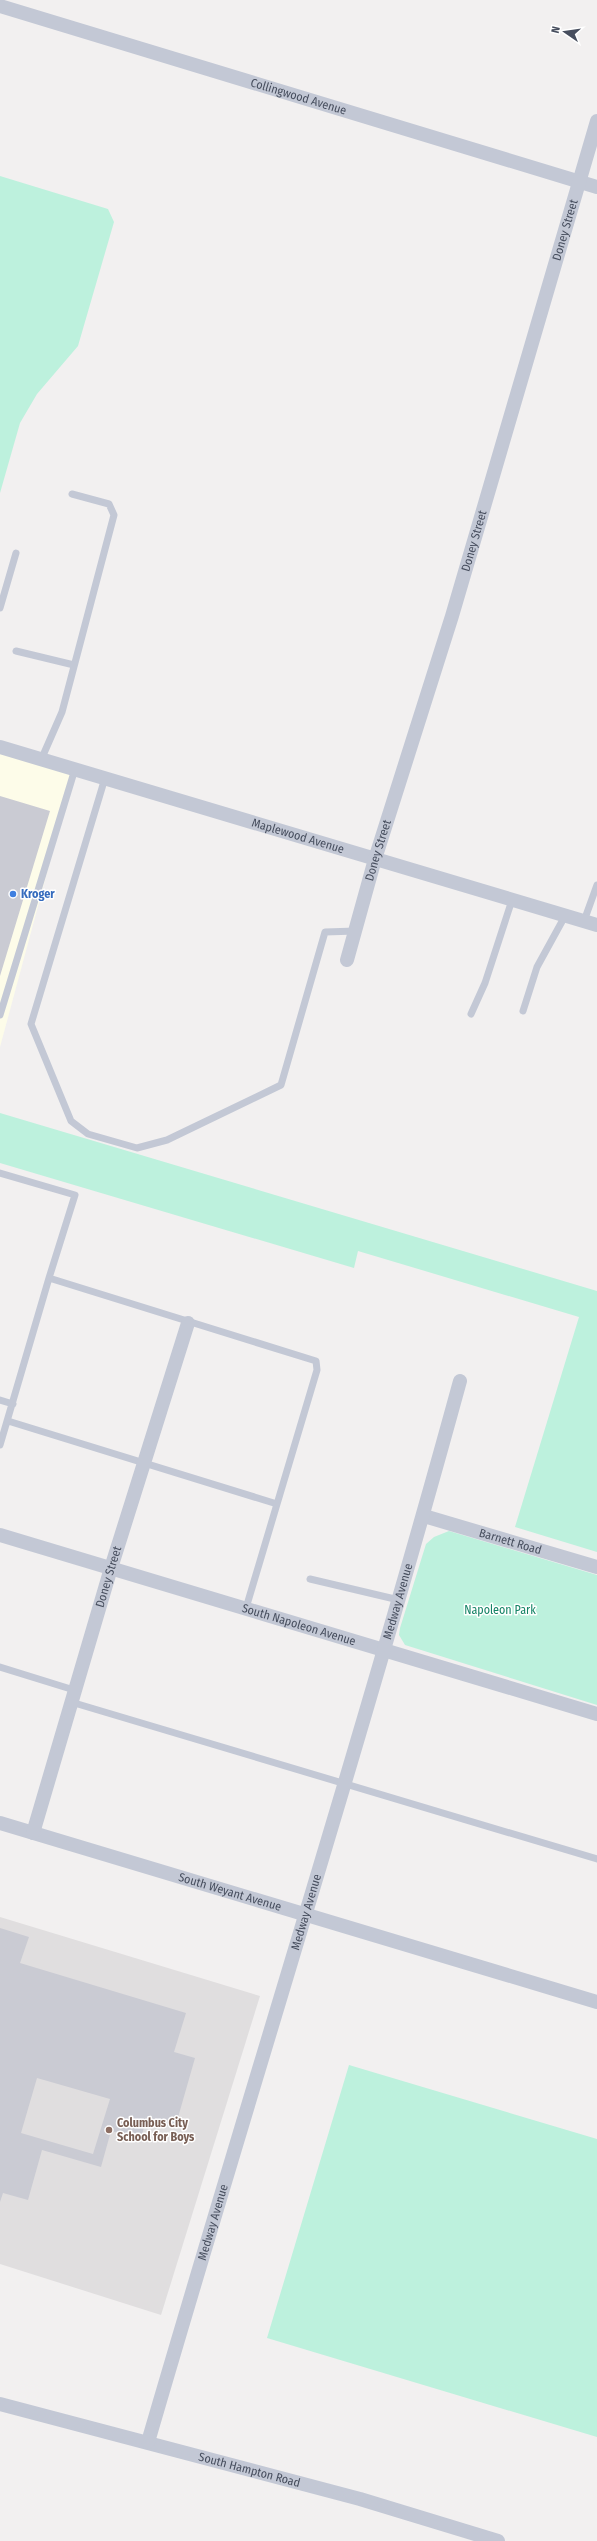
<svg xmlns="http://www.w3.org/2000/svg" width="597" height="2541" viewBox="0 0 597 2541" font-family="'Fira Sans Condensed',sans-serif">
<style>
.commercial{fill:#fdfce9}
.education{fill:#e0dedf}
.green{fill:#bdf1dd}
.building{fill:#cacbd3;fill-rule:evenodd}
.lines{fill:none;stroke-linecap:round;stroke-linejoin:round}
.lane{stroke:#c3c8d5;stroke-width:7}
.street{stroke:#c3c8d5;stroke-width:14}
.shop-dot{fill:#3f7fe0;stroke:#fff;stroke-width:1.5}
.education-dot{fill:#8d6e63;stroke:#fff;stroke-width:1.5}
.labels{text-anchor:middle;stroke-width:3;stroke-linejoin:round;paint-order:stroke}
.street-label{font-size:12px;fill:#474e5e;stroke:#fff}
.shop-label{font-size:12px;font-weight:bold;fill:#366cbe;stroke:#fff;text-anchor:start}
.park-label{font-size:12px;fill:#148365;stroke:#fff}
.education-label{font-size:12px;font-weight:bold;fill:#785e54;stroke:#fff;text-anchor:start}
</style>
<rect width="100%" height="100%" fill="#f2f0f0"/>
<path class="commercial" d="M0,746L75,769L0,1047Z"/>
<path class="education" d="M0,1917L260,1996L161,2315L0,2264Z"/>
<path class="green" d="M0,176L108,209L114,222L78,346L37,394L20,423L0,493Z
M0,1113L597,1291V1552L515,1527L579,1317L358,1251L354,1268L0,1163Z
M449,1531L597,1575V1705L405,1645L399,1635L400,1628L426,1544L434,1537Z
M349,2065L597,2139V2437L267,2338Z"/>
<path class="building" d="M0,796L50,811L0,976Z
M0,1928L29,1937L20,1963L186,2013L174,2052L195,2058L175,2128L146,2119L141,2139L111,2131L101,2167L42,2150L28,2200L3,2193L0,2202ZM37,2078L110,2099L93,2154L21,2133Z"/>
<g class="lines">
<path class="lane" d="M0,608L16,553
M16,651L74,665
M41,760L62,712L114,515L109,504L72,494
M105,778L31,1024L71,1121L88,1134L137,1148L167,1140L281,1085L325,932L356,931
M584,921L597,885
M523,1011L537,967L565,916
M471,1014L485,983L512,900
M0,1015L75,769
M0,1173L75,1195L49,1278
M0,1400L13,1404
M8,1421L277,1504
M0,1445L49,1278L316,1361L317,1370L246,1608
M310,1579L399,1600
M0,1667L74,1690
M71,1702L597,1859"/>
<g class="street">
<path id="s1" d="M0,6L597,187"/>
<path id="s2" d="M0,747L597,925"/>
<path id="s3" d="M347,960L375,859L452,616L597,121"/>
<path id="s4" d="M424,1516L597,1567"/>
<path id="s5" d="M0,1535L597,1714"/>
<path id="s6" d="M0,1823L597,2002"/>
<path id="s7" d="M33,1833L111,1568L188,1323"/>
<path id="s8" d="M0,2404L360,2499L498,2541"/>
<path id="s9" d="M148,2442C251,2088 363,1736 460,1381"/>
</g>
</g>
<circle class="shop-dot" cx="13" cy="894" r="4"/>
<circle class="education-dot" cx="109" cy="2130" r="4"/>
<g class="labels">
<g class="street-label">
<text dy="4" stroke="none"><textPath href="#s1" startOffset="312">Collingwood Avenue</textPath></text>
<text dy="4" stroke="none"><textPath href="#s3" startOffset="762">Doney Street</textPath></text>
<text dy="4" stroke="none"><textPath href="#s3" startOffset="438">Doney Street</textPath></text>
<text dy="4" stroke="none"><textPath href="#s2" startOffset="311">Maplewood Avenue</textPath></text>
<text dy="4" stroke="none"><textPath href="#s3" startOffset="114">Doney Street</textPath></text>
<text dy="4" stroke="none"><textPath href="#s4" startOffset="90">Barnett Road</textPath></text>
<text dy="4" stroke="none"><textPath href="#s7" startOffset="267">Doney Street</textPath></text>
<text dy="4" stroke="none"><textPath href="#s9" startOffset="877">Medway Avenue</textPath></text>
<text dy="4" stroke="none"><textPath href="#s5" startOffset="312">South Napoleon Avenue</textPath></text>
<text dy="4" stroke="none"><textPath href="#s6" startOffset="240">South Weyant Avenue</textPath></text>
<text dy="4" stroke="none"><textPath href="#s9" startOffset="553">Medway Avenue</textPath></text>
<text dy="4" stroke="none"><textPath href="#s9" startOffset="229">Medway Avenue</textPath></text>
<text dy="4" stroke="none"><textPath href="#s8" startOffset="258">South Hampton Road</textPath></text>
</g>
<g class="shop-label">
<text x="21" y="898">Kroger</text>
</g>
<g class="park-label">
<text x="500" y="1614">Napoleon Park</text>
</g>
<g class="education-label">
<text x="117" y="2127">Columbus City<tspan x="117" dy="14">School for Boys</tspan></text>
</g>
</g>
<g transform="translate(565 32) rotate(283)" stroke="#ffffff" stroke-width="3" paint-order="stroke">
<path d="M0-3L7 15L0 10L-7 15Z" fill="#474e5e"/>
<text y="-6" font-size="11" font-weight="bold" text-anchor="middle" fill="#474e5e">N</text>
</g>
</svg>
